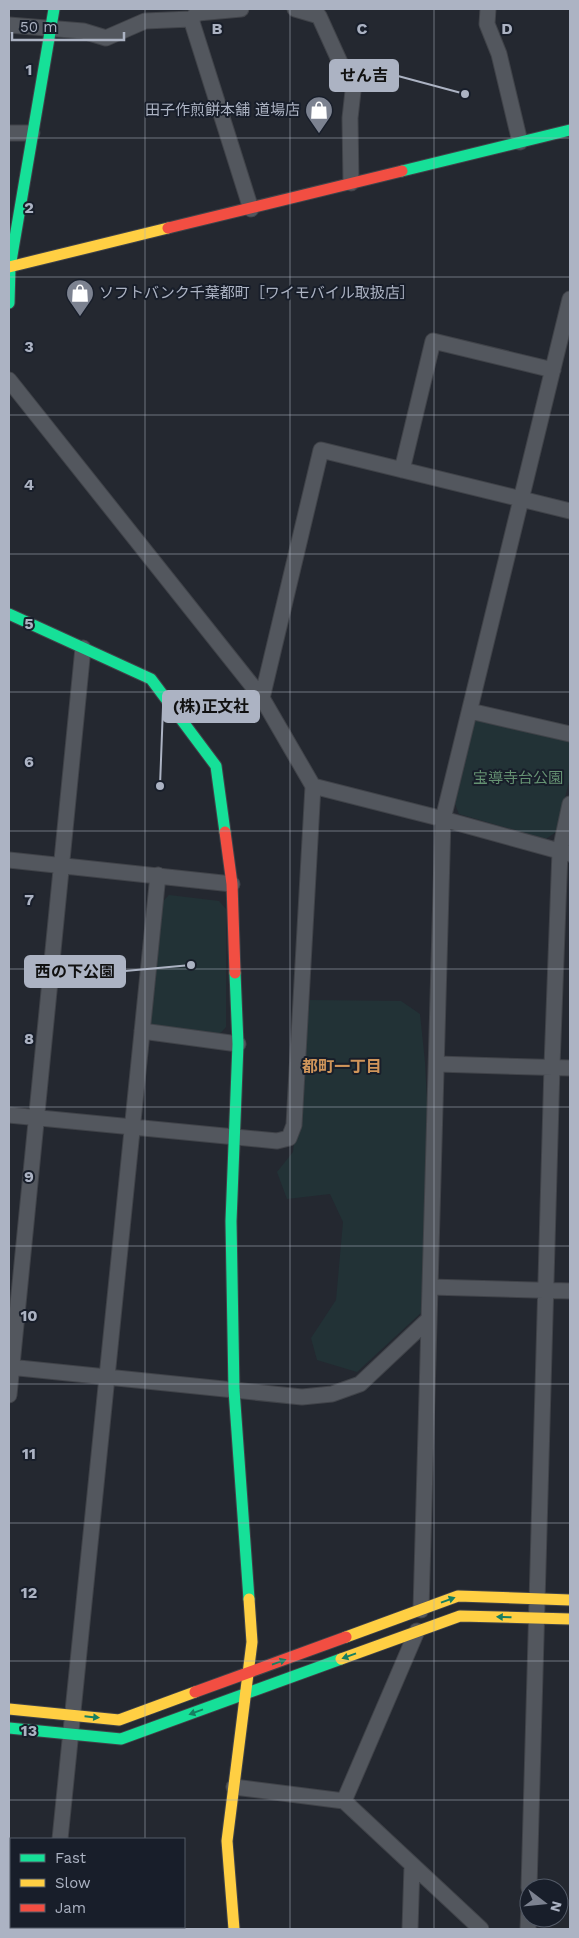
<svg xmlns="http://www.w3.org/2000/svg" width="579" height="1938" viewBox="0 0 579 1938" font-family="'Work Sans','Noto Sans JP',sans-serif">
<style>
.green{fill:#223236}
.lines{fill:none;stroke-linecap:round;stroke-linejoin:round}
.street-casing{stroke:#404349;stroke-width:17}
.fast-casing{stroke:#404349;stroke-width:13}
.slow-casing{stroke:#404349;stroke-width:13}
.jam-casing{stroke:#404349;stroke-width:13}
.street{stroke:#53575e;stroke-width:15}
.fast{stroke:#16e098;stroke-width:11}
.slow{stroke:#ffcf43;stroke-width:11}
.jam{stroke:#f24e42;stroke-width:11}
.oneway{fill:#177f61}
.grid{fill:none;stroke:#acb3c3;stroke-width:1;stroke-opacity:0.55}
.labels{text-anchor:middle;stroke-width:4;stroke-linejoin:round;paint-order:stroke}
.poi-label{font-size:15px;fill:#acb3c3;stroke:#181e2a;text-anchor:end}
.park-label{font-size:15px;fill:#659272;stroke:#181e2a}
.neighbourhood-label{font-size:16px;font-weight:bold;fill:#d0955a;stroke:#181e2a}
.grid-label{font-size:16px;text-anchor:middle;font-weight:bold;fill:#acb3c3;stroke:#181e2a;stroke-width:4;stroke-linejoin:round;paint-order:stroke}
.leader{fill:none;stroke:#acb3c3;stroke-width:2}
.callout-dot{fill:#acb3c3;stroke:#181e2a;stroke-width:2}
.callout{fill:#acb3c3;stroke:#acb3c3;stroke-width:2}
.callout-label{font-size:16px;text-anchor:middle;font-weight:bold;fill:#111}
</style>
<rect width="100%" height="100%" fill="#242830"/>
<path class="green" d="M482,716L570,740V778L556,832L546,839L459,814L455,804L474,723Z
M169,895L219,901L226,909V1027L218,1036L155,1029L150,1022L162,902Z
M310,1000L401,1001L420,1014L425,1062L428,1122L423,1311L357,1372L317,1360L311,1338L336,1300L343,1222L330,1194L287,1199L277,1172L293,1152Z"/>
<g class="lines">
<g class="street-casing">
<path id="street" d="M295,9L319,16L353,91L350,118L351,183
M488,9L487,24L499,54L520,142
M191,19L251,209
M9,25L83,31L106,38L145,21L191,19L198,13L241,9
M9,133H32
M9,380L262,698L313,786L294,1125L289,1138L277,1141L9,1115
M402,470L433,341L553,370
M262,698L321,450L570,511
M470,711L570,734
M313,786L443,819L570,854
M9,860L232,884
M142,1031L238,1044
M437,1064L570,1068
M430,1287L570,1291
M9,1367L302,1397L332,1394L360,1384L429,1319
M9,1395L83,648
M421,1610L443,819L570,299
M234,1787L344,1801L481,1929
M344,1801L417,1631
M60,1839L158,875
M529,1888L552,1066L560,851L570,804
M51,1929V1927
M410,1929L412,1866
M528,1929L529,1904"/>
</g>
<g class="fast-casing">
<path id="fast" d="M402,171L570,130
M9,303L10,267L54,9
M9,614L151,679L216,766L225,832
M235,973L238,1044L231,1221L234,1390L249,1599
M9,1728L121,1739L341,1659"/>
</g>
<g class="slow-casing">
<path id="slow" d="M9,267L168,228
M346,1637L458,1596L570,1600
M341,1659L460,1616L570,1619
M9,1709L119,1720L195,1692
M234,1929L227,1841L252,1642L249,1599"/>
</g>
<g class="jam-casing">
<path id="jam" d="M168,228L402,171
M225,832L232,884L235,973
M195,1692L346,1637"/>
</g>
<use href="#street" class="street"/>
<use href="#fast" class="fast"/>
<use href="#slow" class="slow"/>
<use href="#jam" class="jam"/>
</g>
<defs><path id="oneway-solid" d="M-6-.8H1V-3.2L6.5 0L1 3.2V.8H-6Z" transform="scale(1.25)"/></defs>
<g class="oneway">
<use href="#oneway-solid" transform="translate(448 1600) rotate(-20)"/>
<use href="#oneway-solid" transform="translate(504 1617) rotate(-178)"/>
<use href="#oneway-solid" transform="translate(349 1656) rotate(160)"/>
<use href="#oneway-solid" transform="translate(279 1662) rotate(-20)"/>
<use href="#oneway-solid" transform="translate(196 1712) rotate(160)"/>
<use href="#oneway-solid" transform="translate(92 1717) rotate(6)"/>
</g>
<path class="grid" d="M145,9V1839M290,9V1929M434,9V1929M9,138H570M9,277H570M9,415H570M9,554H570M9,692H570M9,831H570M9,969H570M9,1107H570M9,1246H570M9,1384H570M9,1523H570M9,1661H570M9,1800H570M145,1927V1929"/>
<defs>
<g id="shop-pin" transform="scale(1.4375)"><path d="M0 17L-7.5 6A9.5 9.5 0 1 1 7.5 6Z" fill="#7c8290" stroke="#181e2a"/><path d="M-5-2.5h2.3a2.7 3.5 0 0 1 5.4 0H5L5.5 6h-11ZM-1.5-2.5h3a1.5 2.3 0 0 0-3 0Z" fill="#fff"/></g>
</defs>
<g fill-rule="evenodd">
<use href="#shop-pin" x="319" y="110"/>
<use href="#shop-pin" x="80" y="293"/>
</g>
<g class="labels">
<g class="poi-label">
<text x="300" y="115">田子作煎餅本舗 道場店</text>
<text x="99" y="298" text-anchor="start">ソフトバンク千葉都町［ワイモバイル取扱店］</text>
</g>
<g class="park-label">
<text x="518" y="783">宝導寺台公園</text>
</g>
<g class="neighbourhood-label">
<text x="342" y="1072">都町一丁目</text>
</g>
</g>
<g class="grid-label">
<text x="217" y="34">B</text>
<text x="362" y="34">C</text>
<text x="507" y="34">D</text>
<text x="29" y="75">1</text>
<text x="29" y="213">2</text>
<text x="29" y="352">3</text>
<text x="29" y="490">4</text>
<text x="29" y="629">5</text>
<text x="29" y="767">6</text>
<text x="29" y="905">7</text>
<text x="29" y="1044">8</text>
<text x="29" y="1182">9</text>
<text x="29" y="1321">10</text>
<text x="29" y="1459">11</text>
<text x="29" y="1598">12</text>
<text x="29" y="1736">13</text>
</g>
<path class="leader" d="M465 94L398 76M160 786L163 707M191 965L125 971"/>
<g class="callout-dot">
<circle cx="465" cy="94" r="5"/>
<circle cx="160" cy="786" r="5"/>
<circle cx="191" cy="965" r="5"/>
</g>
<g class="callout">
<rect x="330" y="60" width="68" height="31" rx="5"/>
<rect x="163" y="691" width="96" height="31" rx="5"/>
<rect x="25" y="956" width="100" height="31" rx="5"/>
</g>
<g class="callout-label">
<text x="364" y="81">せん吉</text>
<text x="211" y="712">(株)正文社</text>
<text x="75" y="977">西の下公園</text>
</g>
<rect width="579" height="1938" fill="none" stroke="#acb3c3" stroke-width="20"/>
<rect x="10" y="1838" width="175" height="90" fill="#181e2a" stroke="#535a67"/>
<rect x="20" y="1854" width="25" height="8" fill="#16e098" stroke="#535a67"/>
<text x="55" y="1863" font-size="15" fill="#acb3c3">Fast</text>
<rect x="20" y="1879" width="25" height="8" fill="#ffcf43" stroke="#535a67"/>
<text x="55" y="1888" font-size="15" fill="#acb3c3">Slow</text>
<rect x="20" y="1904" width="25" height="8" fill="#f24e42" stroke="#535a67"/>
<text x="55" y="1913" font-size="15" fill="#acb3c3">Jam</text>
<g transform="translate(544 1903) rotate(106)"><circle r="24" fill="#181e2a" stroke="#535a67"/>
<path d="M0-4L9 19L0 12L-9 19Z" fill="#7c8290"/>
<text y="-8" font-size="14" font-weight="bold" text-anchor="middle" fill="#acb3c3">N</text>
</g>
<path d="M12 32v8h112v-8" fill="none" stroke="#acb3c3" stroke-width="2.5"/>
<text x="20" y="32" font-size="15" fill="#acb3c3" stroke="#181e2a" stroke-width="4" paint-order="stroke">50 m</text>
</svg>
